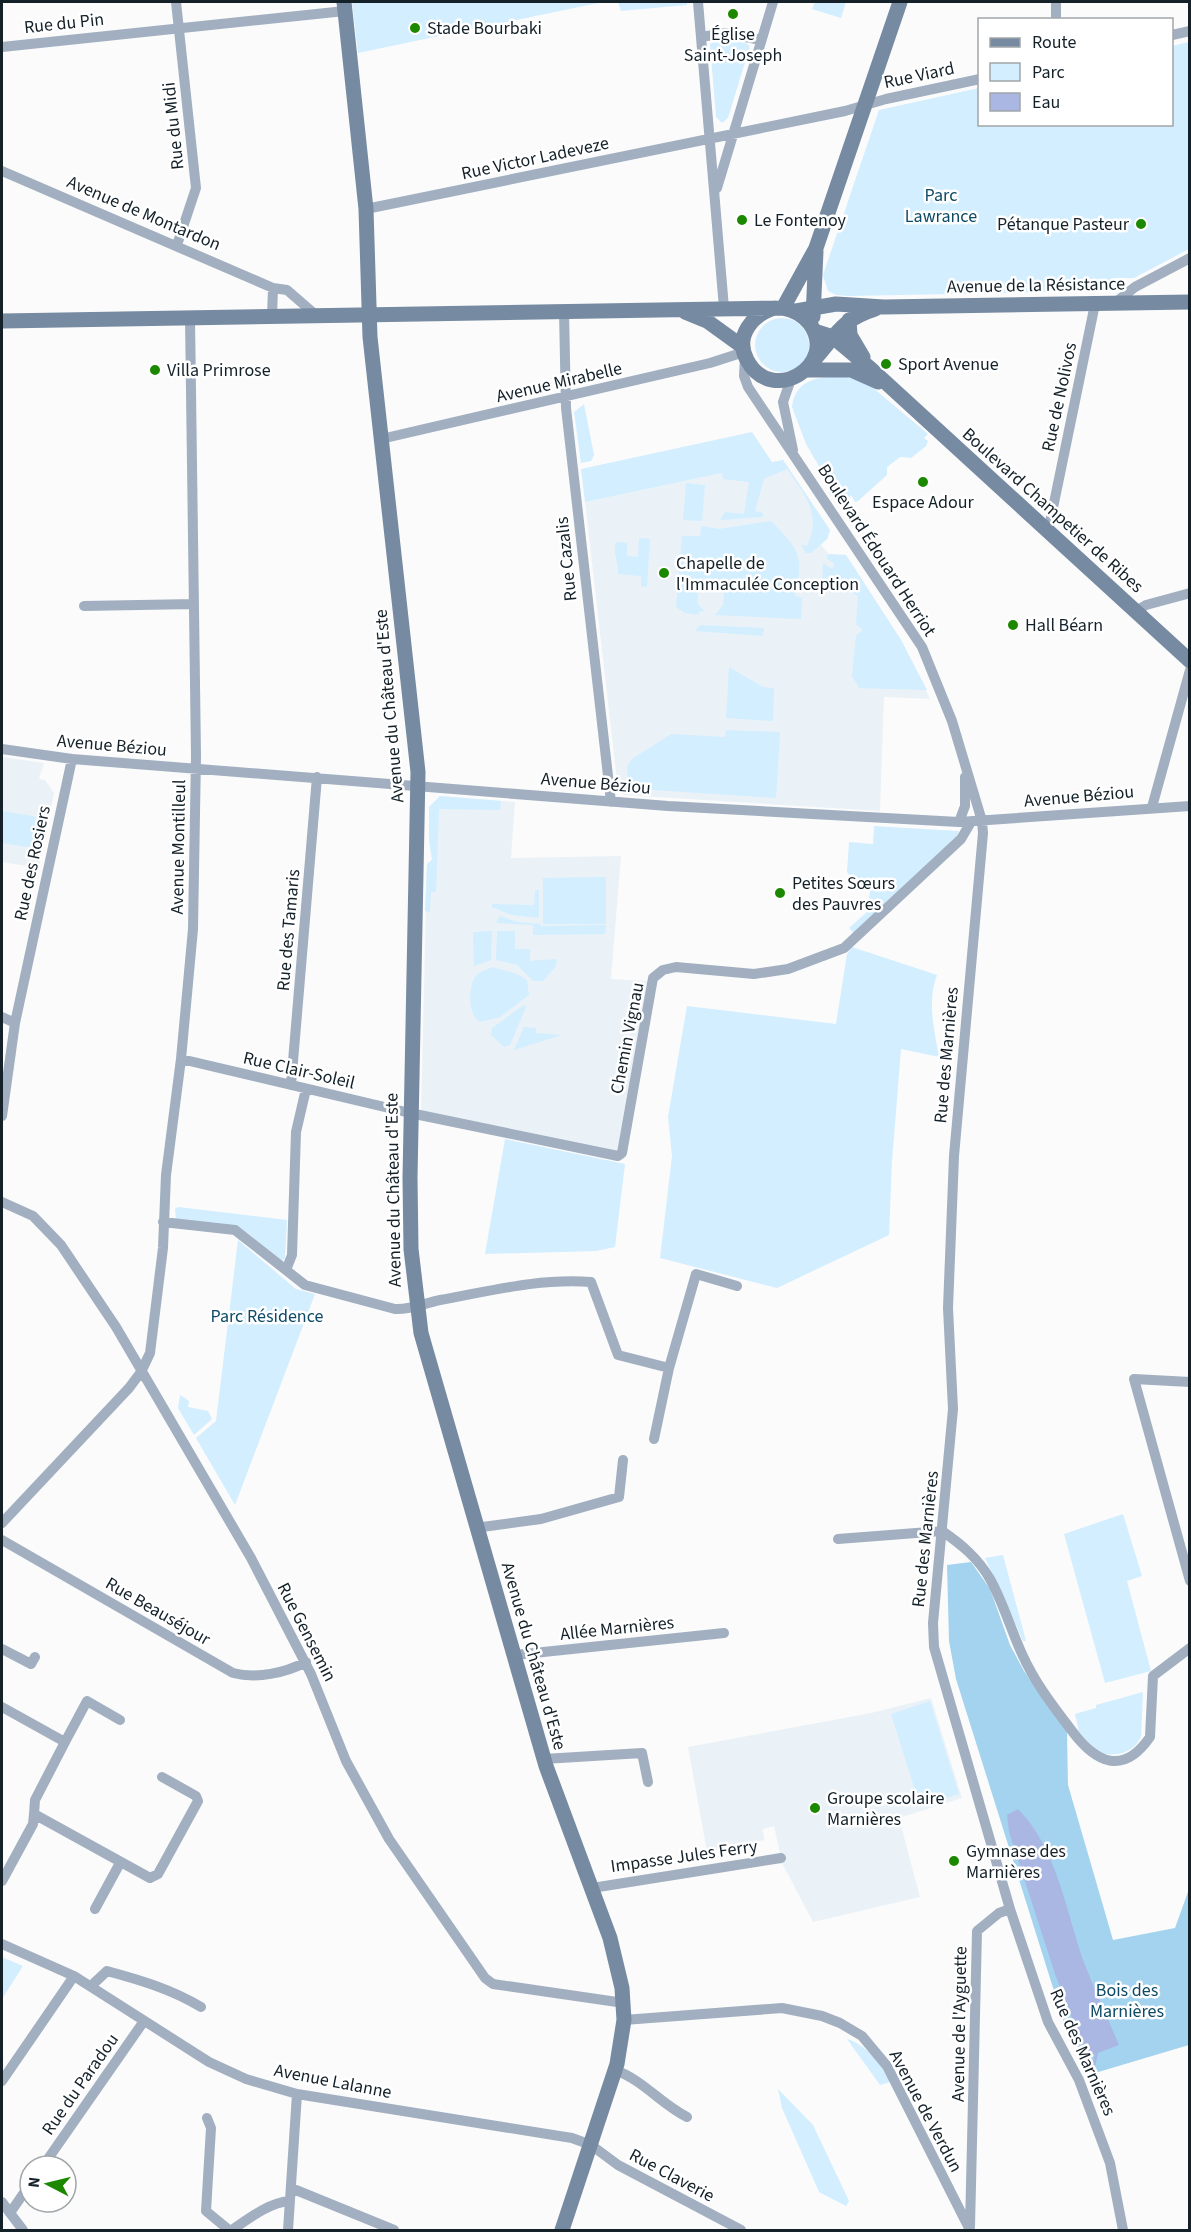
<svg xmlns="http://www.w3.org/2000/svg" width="1191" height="2232" viewBox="0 0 1191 2232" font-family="'Source Sans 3',sans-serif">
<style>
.built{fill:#eaf2f7}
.green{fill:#d2eeff}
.forest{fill:#a3d3ef}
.water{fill:#a9b7e2}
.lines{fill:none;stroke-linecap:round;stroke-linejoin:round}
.stream{stroke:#a9b7e2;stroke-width:3}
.street{stroke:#a1afc0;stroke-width:10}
.secondary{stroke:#768aa2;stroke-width:15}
.poi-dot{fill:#1c8800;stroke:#fff;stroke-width:2}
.labels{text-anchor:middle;stroke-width:5;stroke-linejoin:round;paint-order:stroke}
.street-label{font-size:18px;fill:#142129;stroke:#fff}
.poi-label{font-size:18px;fill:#142129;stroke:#fff;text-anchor:start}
.park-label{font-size:18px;fill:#0d4a66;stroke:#fff}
</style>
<rect width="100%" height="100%" fill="#fbfbfb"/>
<path class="built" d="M783,460L830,530L827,539L821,545L829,554L846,555L901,640L930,699L884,697L880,811L624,795L618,790L585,502Z
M2,757L44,763L39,779L45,780L54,793L39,868L2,862Z
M440,796L515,802L511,858L621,856L611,979L650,981L620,1147L615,1153L421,1112L427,864L432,860L429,839V807Z
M931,1698L962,1798L899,1818L920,1897L813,1922L782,1863L774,1826L763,1829L764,1840L707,1852L688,1747L871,1713Z"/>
<path class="green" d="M352,2H603L358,53Z
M618,2H687V5L621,11Z
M815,2H846L841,18L812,9Z
M720,38L741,40L750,46L728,118L722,123L716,117L710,44Z
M1189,42V249L1134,278H1116L1102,291L848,296L836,295L828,291L823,275L879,110L979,88L980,124H1172V46Z
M755 345a27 27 0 1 1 54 0a27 27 0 1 1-54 0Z
M843,376L866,382L928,434L924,438L928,441L926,446L911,458L900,457L887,467V475L858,501L855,502L851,495L845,502H841L829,494L831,487L806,444L792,407C795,378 820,377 843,376Z
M584,404L594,455L591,461L581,463L574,412Z
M752,432L772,462L783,460L830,530L827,539L811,553H806L801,545L807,546C822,514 805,495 787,469L764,479L755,511L763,513V517L720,520L725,512L744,514L749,482L723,479L722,473L585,502L581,469Z
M686,483L705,485L702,521L683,520Z
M771,521C800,551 804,555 795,596L802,598L801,619L715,615L723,605L724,594L717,585L707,584L698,592L697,603L704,611L699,612V615L685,613L676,607L682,536H700L701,526L719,529Z
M639,538L650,539L647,587L641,586V576L618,574C619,562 612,554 616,542L627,543V556L638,557Z
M829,554L846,555L901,640L927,690L859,688L852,676L856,635L863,630L856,624L858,597L852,592L822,590L823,563L832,569L835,564L826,558Z
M700,625L764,628L763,636L695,631Z
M729,667L763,687L774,688L773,721L726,718Z
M726,730L780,732L776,798L638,789L628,779L627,766L632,759L671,734L725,737Z
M440,796L501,801L500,810L439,809L436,892H431L430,912L425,911L427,864L432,860L429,839V807Z
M2,811L38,817L34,848L2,843Z
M874,826L958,831V835L855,934L849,928L867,912L871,884L855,882L847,872L849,842L873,844Z
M606,877V924H543V878Z
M535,890H539V918L511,915L492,907V904L534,905Z
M500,916L517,922L540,924L541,926L606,925L605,934L533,935V925L496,923Z
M492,931L491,960L474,966L473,932Z
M497,931H515V949H530V961L557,959L556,966L543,981H533L517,965L496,960Z
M852,947L937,975C927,1001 934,1029 939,1057L901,1049L892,1161L889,1235L777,1288L660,1258L672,1156L668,1117L687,1006L836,1024L847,954Z
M492,967L517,974L527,980L529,995L500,1017L480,1022C468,1016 468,988 475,977C479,972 486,970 492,967Z
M524,1005L526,1007L510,1045L504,1047L491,1035L492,1028Z
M524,1027L536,1028V1033L562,1035L514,1050Z
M505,1139L625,1164L615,1247L596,1251L485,1254Z
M178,1207L287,1220L285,1258L282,1261L242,1230L176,1219L175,1209Z
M238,1240L296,1289L315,1294L235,1505L196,1438L216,1421Z
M180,1395L189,1401L188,1407L208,1411L212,1419L194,1435L178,1408Z
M1123,1514L1142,1576L1127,1581L1151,1671L1105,1683L1064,1534Z
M1003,1555L1026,1641H1023L985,1558Z
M1143,1692L1141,1737C1133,1753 1117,1757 1099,1753L1079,1732L1075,1714L1096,1708V1705Z
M930,1701L959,1794L920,1806L891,1714Z
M2,1957L23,1966L2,1999Z
M847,2039C865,2044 883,2065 890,2082L880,2085Z
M778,2089L813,2125L849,2201L846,2206L819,2192L782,2108Z"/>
<path class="forest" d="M971,1562L990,1589L1010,1645L1024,1671L1067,1732L1068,1785L1113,1940L1175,1928L1189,1889V2045L1095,2073L1066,2029L956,1679L949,1641L947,1565Z"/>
<path class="water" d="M1018,1809C1056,1847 1066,1910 1083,1960C1094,1988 1107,2017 1119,2045L1087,2057L1055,1974L1009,1832L1007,1815Z"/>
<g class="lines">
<path class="stream" d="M1092,2073L1097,2051"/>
<path class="street" d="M176,2L196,188L177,245
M698,2L724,308
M1056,20V2
M1172,35L1190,31
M701,37L725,33L761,40
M2,47L345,11
M2,171L273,288L287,290L317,316
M717,188L773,2
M366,209L845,111L886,99L980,79
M1115,303L1135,287L1190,258
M564,311L566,408L611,802
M272,317L273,288
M745,357L744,376L748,387L922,647L952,721L982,821L983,833L954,1156L948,1308L953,1409L933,1623L934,1647L1010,1909L1048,2022L1079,2080L1110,2163L1123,2230
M791,379L783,402L793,450
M381,439L710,363L744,352
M1048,532L1095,304
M84,606L194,604
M1136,611L1146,605L1190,593
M2,749L72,759L668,806L959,822L1190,806
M1152,807L1190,670
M959,822L965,806V777
M2,1017L15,1023
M181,1059L410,1113L618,1156L622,1153L653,978L663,970L676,967L754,974L788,969L844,948L961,839L971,822
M291,1085L317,777
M2,1116L15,1023L72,759
M2,1202L33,1216L61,1245L116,1327L251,1558L311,1674L346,1761L389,1839L485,1978L493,1984L624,2003
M163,1222L235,1230L305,1285L395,1309C411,1310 425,1303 440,1300C490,1291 540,1278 591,1282L618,1355L669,1368L654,1439
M286,1270L292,1255L296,1132L306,1089
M669,1368L696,1274L737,1286
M1190,1382L1134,1379L1190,1581
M2,1523L129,1388L141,1372L150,1353L163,1248L166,1175L181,1059L193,929L196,756L190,318
M475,1528L541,1519L619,1497L623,1460
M942,1531C961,1544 978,1558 990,1579C1003,1602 1011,1630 1022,1654C1035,1683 1053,1706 1072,1731C1096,1763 1123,1776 1150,1737L1153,1676L1190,1648
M838,1539L942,1531
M2,1540L233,1673C257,1679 285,1673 306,1662
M2,1649L31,1664L35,1657
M515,1655L724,1633
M2,1707L65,1742L35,1800L34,1814L150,1878L158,1874L198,1801L196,1796L162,1777
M65,1742L87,1701L120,1720
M544,1759L642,1753L648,1782
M2,1881L33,1824L34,1814
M592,1888L781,1858
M95,1909L120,1863
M2,1944L74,1976L209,2062L246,2079L297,2094L572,2138L591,2145L618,2165L741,2230
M91,1986L107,1971C140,1980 171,1989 201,2007
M624,2020L782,2008L822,2016L840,2023L862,2036L887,2066L970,2230
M615,2070C643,2080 661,2104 687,2117
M2,2081L74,1976
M207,2118L211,2128L206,2211L229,2230
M43,2166L144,2021
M291,2188L394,2230
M2,2202L10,2213L30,2184
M10,2213L23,2230
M970,2227L977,1931L999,1913L1010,1909
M232,2230C248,2219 270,2202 290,2201
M288,2230L297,2094"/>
<path class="secondary" d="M344,2L366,209L370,337L418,772L410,1178L411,1249L421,1333L546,1766L610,1938L622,1988L624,2020L617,2064L562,2230
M783,308L816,248L900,2
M796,311L836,304L884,307L1190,302
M685,312L707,321L743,347
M813,317L816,251
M849,320L850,335L863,357
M2,321L783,308C795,310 803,315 810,324C839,364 772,407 747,360C734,336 753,314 775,308
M814,331L833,337L871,369L1190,661
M813,361C836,336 840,320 875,309
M806,370H851L878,382"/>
</g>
<g class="poi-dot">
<circle cx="733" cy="14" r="6"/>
<circle cx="415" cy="28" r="6"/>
<circle cx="742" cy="220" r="6"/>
<circle cx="1141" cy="224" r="6"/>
<circle cx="886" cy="364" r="6"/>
<circle cx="155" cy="370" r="6"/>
<circle cx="923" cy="482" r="6"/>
<circle cx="664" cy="573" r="6"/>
<circle cx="1013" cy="625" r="6"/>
<circle cx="780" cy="893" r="6"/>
<circle cx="815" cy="1808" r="6"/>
<circle cx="954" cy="1861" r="6"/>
</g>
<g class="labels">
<g class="street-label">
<text transform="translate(64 23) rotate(-6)" y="6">Rue du Pin</text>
<text transform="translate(919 75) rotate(-12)" y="6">Rue Viard</text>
<text transform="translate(173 126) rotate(-96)" y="6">Rue du Midi</text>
<text transform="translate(535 158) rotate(-12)" y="6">Rue Victor Ladeveze</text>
<text transform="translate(144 213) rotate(23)" y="6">Avenue de Montardon</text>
<text transform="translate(1036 285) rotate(-1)" y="6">Avenue de la Résistance</text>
<text transform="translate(559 382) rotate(-13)" y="6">Avenue Mirabelle</text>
<text transform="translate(1059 397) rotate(-78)" y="6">Rue de Nolivos</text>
<text transform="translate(1053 510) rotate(42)" y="6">Boulevard Champetier de Ribes</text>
<text transform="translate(877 550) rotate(57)" y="6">Boulevard Édouard Herriot</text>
<text transform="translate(566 559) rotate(-96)" y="6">Rue Cazalis</text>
<text transform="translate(389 706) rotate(-95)" y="6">Avenue du Château d'Este</text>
<text transform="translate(112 745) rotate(5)" y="6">Avenue Béziou</text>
<text transform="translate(596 783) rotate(5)" y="6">Avenue Béziou</text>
<text transform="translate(1079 796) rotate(-5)" y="6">Avenue Béziou</text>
<text transform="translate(178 847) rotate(-89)" y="6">Avenue Montilleul</text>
<text transform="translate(32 863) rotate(-78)" y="6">Rue des Rosiers</text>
<text transform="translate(288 930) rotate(-85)" y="6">Rue des Tamaris</text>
<text transform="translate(627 1038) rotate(-79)" y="6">Chemin Vignau</text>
<text transform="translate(946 1055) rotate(-85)" y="6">Rue des Marnières</text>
<text transform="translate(299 1070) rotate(13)" y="6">Rue Clair-Soleil</text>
<text transform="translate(393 1190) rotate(-91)" y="6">Avenue du Château d'Este</text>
<text transform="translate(925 1539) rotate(-84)" y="6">Rue des Marnières</text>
<text transform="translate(158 1611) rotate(30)" y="6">Rue Beauséjour</text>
<text transform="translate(617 1628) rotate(-6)" y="6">Allée Marnières</text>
<text transform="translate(307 1632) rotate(63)" y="6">Rue Gensemin</text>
<text transform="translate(534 1656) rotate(74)" y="6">Avenue du Château d'Este</text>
<text transform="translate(684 1856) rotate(-8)" y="6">Impasse Jules Ferry</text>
<text transform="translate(959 2024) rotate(-89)" y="6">Avenue de l'Ayguette</text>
<text transform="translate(1083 2052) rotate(66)" y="6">Rue des Marnières</text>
<text transform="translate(333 2081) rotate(11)" y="6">Avenue Lalanne</text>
<text transform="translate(80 2084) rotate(-55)" y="6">Rue du Paradou</text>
<text transform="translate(926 2111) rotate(62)" y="6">Avenue de Verdun</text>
<text transform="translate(672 2175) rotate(28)" y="6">Rue Claverie</text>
</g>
<g class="poi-label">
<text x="427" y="34">Stade Bourbaki</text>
<text x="733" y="40" text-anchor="middle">Église<tspan x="733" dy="21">Saint-Joseph</tspan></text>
<text x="754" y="226">Le Fontenoy</text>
<text x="1129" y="230" text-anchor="end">Pétanque Pasteur</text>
<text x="898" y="370">Sport Avenue</text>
<text x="167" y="376">Villa Primrose</text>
<text x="923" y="508" text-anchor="middle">Espace Adour</text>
<text x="676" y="569">Chapelle de<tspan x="676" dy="21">l'Immaculée Conception</tspan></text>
<text x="1025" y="631">Hall Béarn</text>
<text x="792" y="889">Petites Sœurs<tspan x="792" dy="21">des Pauvres</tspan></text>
<text x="827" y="1804">Groupe scolaire<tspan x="827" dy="21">Marnières</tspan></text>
<text x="966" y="1857">Gymnase des<tspan x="966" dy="21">Marnières</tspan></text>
</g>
<g class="park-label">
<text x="941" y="201">Parc<tspan x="941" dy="21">Lawrance</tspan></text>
<text x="267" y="1322">Parc Résidence</text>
<text x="1127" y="1996">Bois des<tspan x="1127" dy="21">Marnières</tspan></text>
</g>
</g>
<rect width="1191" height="2232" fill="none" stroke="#142129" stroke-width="6"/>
<rect x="978" y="18" width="195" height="108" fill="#ffffff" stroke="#a1a6a9" stroke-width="1.5"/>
<rect x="990" y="38" width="30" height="9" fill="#768aa2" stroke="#a1a6a9" stroke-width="1.5"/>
<text x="1032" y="48" font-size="18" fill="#142129">Route</text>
<rect x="990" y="63" width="30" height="18" fill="#d2eeff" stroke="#a1a6a9" stroke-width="1.5"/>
<text x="1032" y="78" font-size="18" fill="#142129">Parc</text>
<rect x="990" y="93" width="30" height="18" fill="#a9b7e2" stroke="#a1a6a9" stroke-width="1.5"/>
<text x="1032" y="108" font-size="18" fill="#142129">Eau</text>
<g transform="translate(48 2184) rotate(277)"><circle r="28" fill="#ffffff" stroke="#a1a6a9" stroke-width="1.5"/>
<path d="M0-4.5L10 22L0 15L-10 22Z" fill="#1c8800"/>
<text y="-9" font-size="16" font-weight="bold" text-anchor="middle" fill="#142129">N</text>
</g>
</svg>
